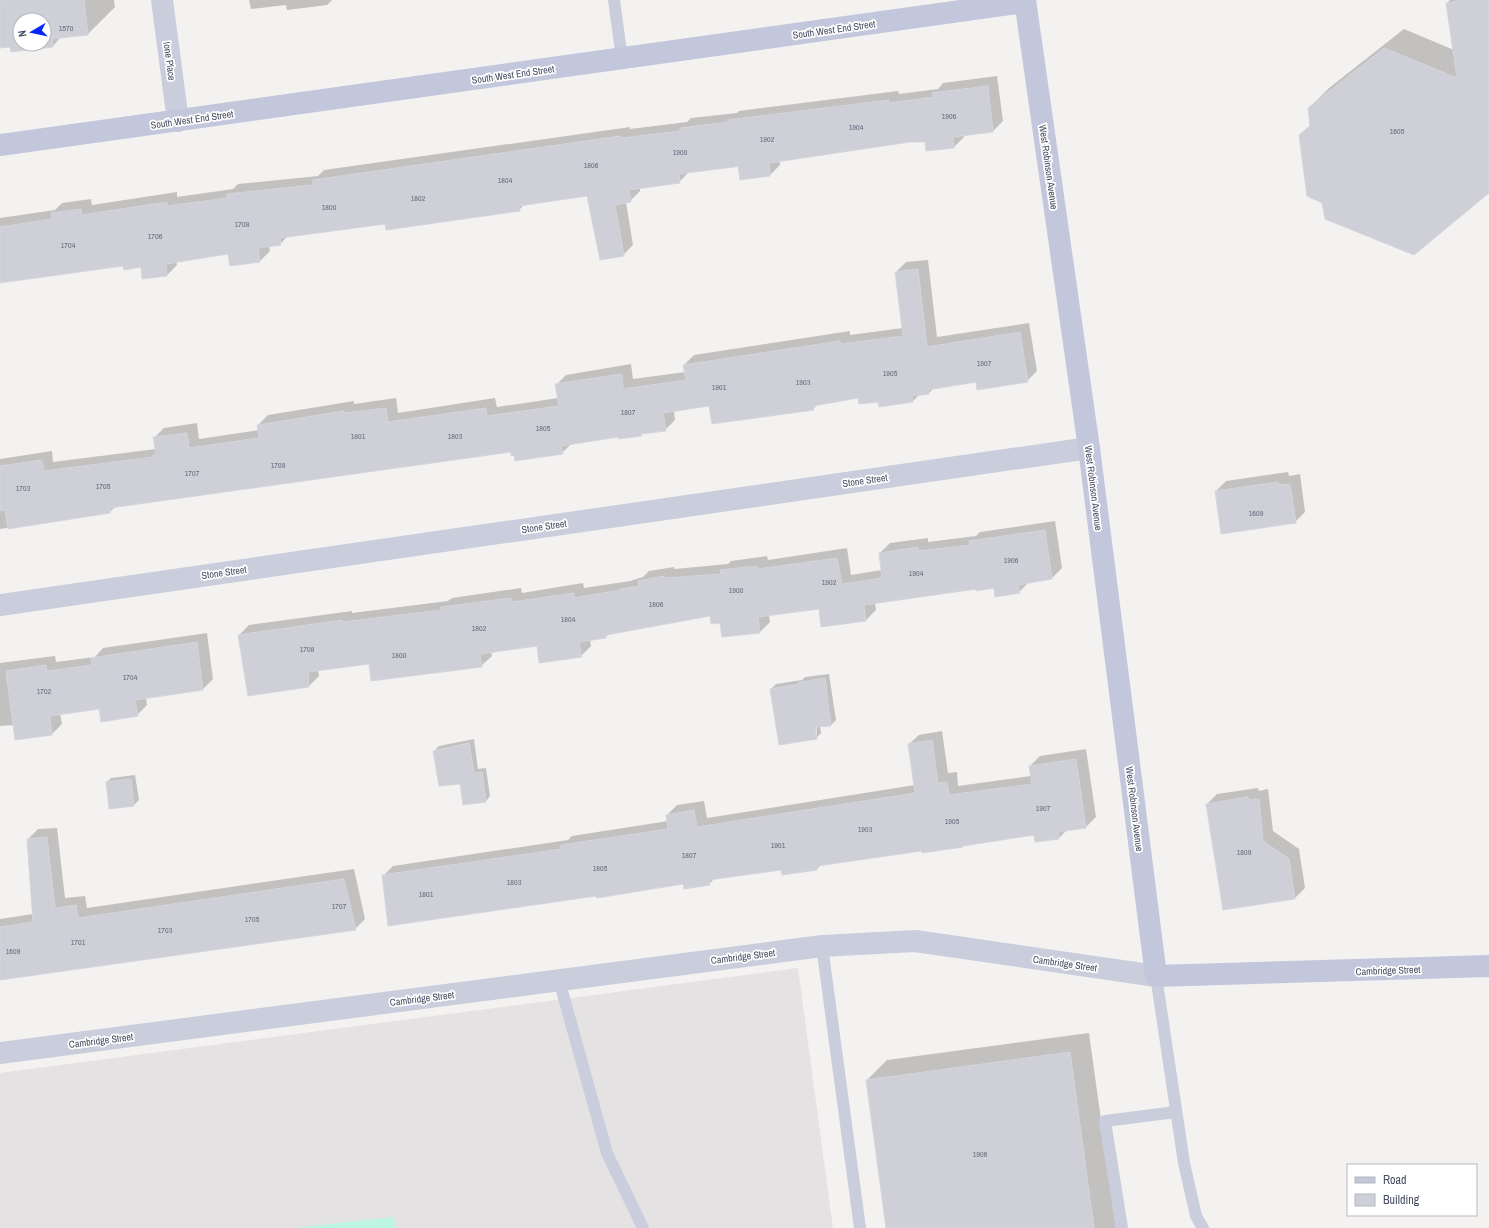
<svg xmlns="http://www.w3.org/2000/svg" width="1489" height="1228" viewBox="0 0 1489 1228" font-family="'Archivo Narrow',sans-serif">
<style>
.education{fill:#e5e2e3}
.green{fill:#bcf5e3}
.shadow{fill:#0003;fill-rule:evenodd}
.building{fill:#cecfd7;stroke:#d5d5dd;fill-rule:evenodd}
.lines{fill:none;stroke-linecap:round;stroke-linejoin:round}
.lane{stroke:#cacedc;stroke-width:12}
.street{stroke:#cacedc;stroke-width:22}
.secondary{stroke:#c2c7dc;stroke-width:22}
.labels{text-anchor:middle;stroke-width:3.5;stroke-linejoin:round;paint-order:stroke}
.number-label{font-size:8px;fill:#696e7f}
.street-label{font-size:10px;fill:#474d62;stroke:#fff}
</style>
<rect width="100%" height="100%" fill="#f4f2f1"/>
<path class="education" d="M798,968L833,1228H0V1073Z"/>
<path class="green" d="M394,1217L395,1228H292Z"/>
<path class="shadow" d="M0,0H114L115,7L88,34L61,37L53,46L0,47ZM20,20H44V44H20Z
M249,0H332L327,5L287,10L286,5L251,9Z
M1450,0H1489V193L1322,202L1300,136L1311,124L1309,108L1329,88L1404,29L1454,50L1447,3Z
M997,76L1003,121L993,131L963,134L964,137L954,147L926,141H910L779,160L780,165L770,175L739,165L689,172L679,182L640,188V191L630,201L626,202L633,245L623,255L588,195L525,204L519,210L386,223L289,235L280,244L269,246L270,251L260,261L229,253L176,261L177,265L167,275L142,266L124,264L0,282V218L55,210L62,203L91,199L92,205L177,192V197L233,189L238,184L318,176L324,170L630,127V129L687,122L691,118L737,113L739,111L898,91L899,94L938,89L943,83Z
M928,260L937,337L1029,323L1037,371L1027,381H977L934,388L929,393L919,395L913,401H879L859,397L818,404L813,409L710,405L674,411L675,420L665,430L644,432L641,435H619L572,443L562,453L515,454L512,451L115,507L110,512L0,529V459L52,451L53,462L156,449L154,438L164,428L197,423L199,439L259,430L258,425L268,415L354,401V404L396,398L398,413L495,398L497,407L558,398L556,385L566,375L631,364L633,379L685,372L684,365L694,355L850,331V335L903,328L896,272L906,262Z
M1288,472L1289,476L1300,474L1305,512L1295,522L1216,491L1226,481Z
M1055,521L1062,568L1052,578L1029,582L1019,592L994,587L977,588L875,603L876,610L866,620L820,608L769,615L770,622L760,632L721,622L711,615L610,633L606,637L590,639L591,646L581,656L537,645L491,651L492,656L481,666L370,663L318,670L319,676L309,686L249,695L239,635L249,625L352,611V613L448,601L452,598L521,588L522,593L583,583L584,588L630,581L643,577L649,571L674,567V569L728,564L731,561L767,556L768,560L847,548L851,575L882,570L880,553L890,543L928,538V542L976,536L980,532Z
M207,633L213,679L203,689L146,698L147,705L137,715L100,708L60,713L62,724L52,734L14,725L0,726V663L55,656L56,662L95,657L103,648Z
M829,674L836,720L831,725L820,726L821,733L816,738L771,689L776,684L802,680L805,677ZM816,722L817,735H815L814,723Z
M942,731L948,773L957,772L958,786L1031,776L1030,766L1040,756L1086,749L1096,817L1086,827L1067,830L1059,838L1035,834L821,865L817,869H782L715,878L709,884L383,876L393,866L568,840L572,836L668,821L667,815L677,805L704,801L707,818L915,785L909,744L919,735Z
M474,739L478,769L486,768L490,796L486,801L461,783L434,751L439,746Z
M135,775L139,800L134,805L107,782L111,778Z
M1258,788L1259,791L1268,789L1273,831L1299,849L1305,888L1295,898L1207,804L1217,794Z
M57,828L65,898L85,896L87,908L354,869L365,919L355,929L0,979V919L33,914L28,839L38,829Z
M1089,1033L1116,1228H887L867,1080L887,1060Z"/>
<path class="building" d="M0,0H84L88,35L52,39L53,47L11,52L10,47L0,48ZM20,20H44V44H20Z
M1464,0H1489V193L1414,255L1325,219L1322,203L1307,196L1299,135L1310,126L1308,108L1384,48L1457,78L1446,3Z
M988,86L993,132L953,137L954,148L926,151L925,142H910L769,163L770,176L740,180L738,166L734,167L679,174L680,183L629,190L631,202L615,205L624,256L600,260L587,196L519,206L520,211L386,230L385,224L280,238L281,245L258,248L260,262L230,266L228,254L166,264L167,276L142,279L141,267L124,270L123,266L0,283V227L52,219L51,213L81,209L82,215L167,202V206L227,198V194L313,185V180L620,136L621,138L680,131V128L728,122V120L889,100V103L933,97L932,93Z
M918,269L927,347L1020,332L1028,382L977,390L976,382L928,390L929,394L912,396L913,402L879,407L878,402L859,404L858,398L813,406L814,410L712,424L709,406L663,413L666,431L641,434L642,436L618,439V437L561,446L563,454L515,461L514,455L511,456V452L110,508V513L8,529L5,510L0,511V466L42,460L44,471L153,457V455H156L153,437L187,433L189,448L259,438L257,425L344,411V413L386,408L388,422L486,408L487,416L559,406L555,384L622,374L623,389L686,380L683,365L840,341L841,344L903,336L895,272Z
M1278,482L1279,485L1290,484L1296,523L1221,534L1215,491Z
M1045,530L1052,579L1018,585L1020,593L995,597L994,588L976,591V589L864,605L866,621L821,627L819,609L758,617L760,633L722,637L720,623L711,624L710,616L606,635V638L579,642L582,657L539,663L537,646L480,654L482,667L371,681L369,664L308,672L309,687L248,696L238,635L342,620V622L441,610V607L511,598L512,602L574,593V598L621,590L620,589L639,586L638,581L664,576V578L721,574L720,570L757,566L758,569L837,558L842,584L882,578L879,553L918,547V551L970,545L969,541Z
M197,642L203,690L135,700L138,716L101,722L99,709L50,716L52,735L15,740L6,671L46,665L47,671L92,665L91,658Z
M825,678L831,726L815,727L817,739L779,745L770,689L799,684V682Z
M932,740L938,783L947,782L949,795L1032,784L1029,766L1076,759L1086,828L1058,832L1059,839L1035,842L1034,835L963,846V847L922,853L921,851L817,866V870L782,875L781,870L709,880L710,885L684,889L683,884L597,898L596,896L388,926L382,875L561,849V845L668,829L666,815L694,810L697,827L915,793L908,744Z
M469,743L474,773L482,772L486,802L463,805L460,784L439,786L433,751Z
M131,779L134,806L109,809L106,782Z
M1248,797L1249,800L1259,799L1263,841L1289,859L1295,899L1223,910L1206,804Z
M47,837L55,908L76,905L78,918L344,879L356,930L0,980V927L33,922L27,839Z
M1070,1052L1094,1228H886L866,1080Z"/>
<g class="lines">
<path class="lane" d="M614,0L622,59
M822,946L860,1228
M1156,976L1184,1163L1196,1216L1203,1228
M559,980L607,1153L643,1228
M1122,1228L1105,1121L1176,1112"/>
<path class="street" d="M162,0L178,121
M0,605L1089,448
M0,1053L822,946L915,941L1156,976"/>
<path class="secondary" d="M1025,0L1089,448L1156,976L1489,966
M0,145L1025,2"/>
</g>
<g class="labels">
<g class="number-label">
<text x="66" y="31">1570</text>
<text x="949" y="119">1906</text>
<text x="856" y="130">1904</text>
<text x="1397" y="134">1605</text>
<text x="767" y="142">1902</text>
<text x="680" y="155">1900</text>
<text x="591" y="168">1806</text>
<text x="505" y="183">1804</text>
<text x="418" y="201">1802</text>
<text x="329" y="210">1800</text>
<text x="242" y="227">1708</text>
<text x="155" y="239">1706</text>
<text x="68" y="248">1704</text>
<text x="984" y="366">1907</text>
<text x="890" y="376">1905</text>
<text x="803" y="385">1903</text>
<text x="719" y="390">1901</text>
<text x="628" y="415">1807</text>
<text x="543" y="431">1805</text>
<text x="358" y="439">1801</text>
<text x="455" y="439">1803</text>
<text x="278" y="468">1709</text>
<text x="192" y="476">1707</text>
<text x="103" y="489">1705</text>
<text x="23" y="491">1703</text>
<text x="1256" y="516">1609</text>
<text x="1011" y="563">1906</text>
<text x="916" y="576">1904</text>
<text x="829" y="585">1902</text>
<text x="736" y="593">1900</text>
<text x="656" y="607">1806</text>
<text x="568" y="622">1804</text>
<text x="479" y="631">1802</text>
<text x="307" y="652">1708</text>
<text x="399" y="658">1800</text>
<text x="130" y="680">1704</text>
<text x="44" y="694">1702</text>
<text x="1043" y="811">1907</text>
<text x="952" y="824">1905</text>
<text x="865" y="832">1903</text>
<text x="778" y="848">1901</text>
<text x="1244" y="855">1809</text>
<text x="689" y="858">1807</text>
<text x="600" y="871">1805</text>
<text x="514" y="885">1803</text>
<text x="426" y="897">1801</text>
<text x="339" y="909">1707</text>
<text x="252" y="922">1705</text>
<text x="165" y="933">1703</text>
<text x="78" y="945">1701</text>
<text x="13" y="954">1609</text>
<text x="980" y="1157">1906</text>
</g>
<g class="street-label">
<text transform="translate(834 29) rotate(-8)" y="4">South West End Street</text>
<text transform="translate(170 61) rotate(82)" y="4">Ione Place</text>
<text transform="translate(513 74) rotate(-8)" y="4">South West End Street</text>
<text transform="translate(192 119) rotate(-8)" y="4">South West End Street</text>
<text transform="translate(1049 167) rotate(82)" y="4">West Robinson Avenue</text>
<text transform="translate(865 480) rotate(-8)" y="4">Stone Street</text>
<text transform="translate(1094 488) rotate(83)" y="4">West Robinson Avenue</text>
<text transform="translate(544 526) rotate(-8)" y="4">Stone Street</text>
<text transform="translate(224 572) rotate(-8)" y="4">Stone Street</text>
<text transform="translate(1135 809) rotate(83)" y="4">West Robinson Avenue</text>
<text transform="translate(743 956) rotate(-7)" y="4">Cambridge Street</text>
<text transform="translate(1065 963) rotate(8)" y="4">Cambridge Street</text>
<text transform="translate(1388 970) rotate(-2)" y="4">Cambridge Street</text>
<text transform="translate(422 998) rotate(-7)" y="4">Cambridge Street</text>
<text transform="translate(101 1040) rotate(-7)" y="4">Cambridge Street</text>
</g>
</g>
<rect x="1347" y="1164" width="130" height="52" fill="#ffffff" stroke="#b5b8c0"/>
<rect x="1355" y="1177" width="20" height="6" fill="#c2c7dc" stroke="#b5b8c0"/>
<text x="1383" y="1184" font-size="12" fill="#474d62">Road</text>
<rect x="1355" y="1194" width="20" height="12" fill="#cecfd7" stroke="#b5b8c0"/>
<text x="1383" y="1204" font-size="12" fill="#474d62">Building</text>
<g transform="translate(32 32) rotate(261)"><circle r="19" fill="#ffffff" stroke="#b5b8c0"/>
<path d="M0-3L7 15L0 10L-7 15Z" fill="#0427fb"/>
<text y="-6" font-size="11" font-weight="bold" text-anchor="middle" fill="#474d62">N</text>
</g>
</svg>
